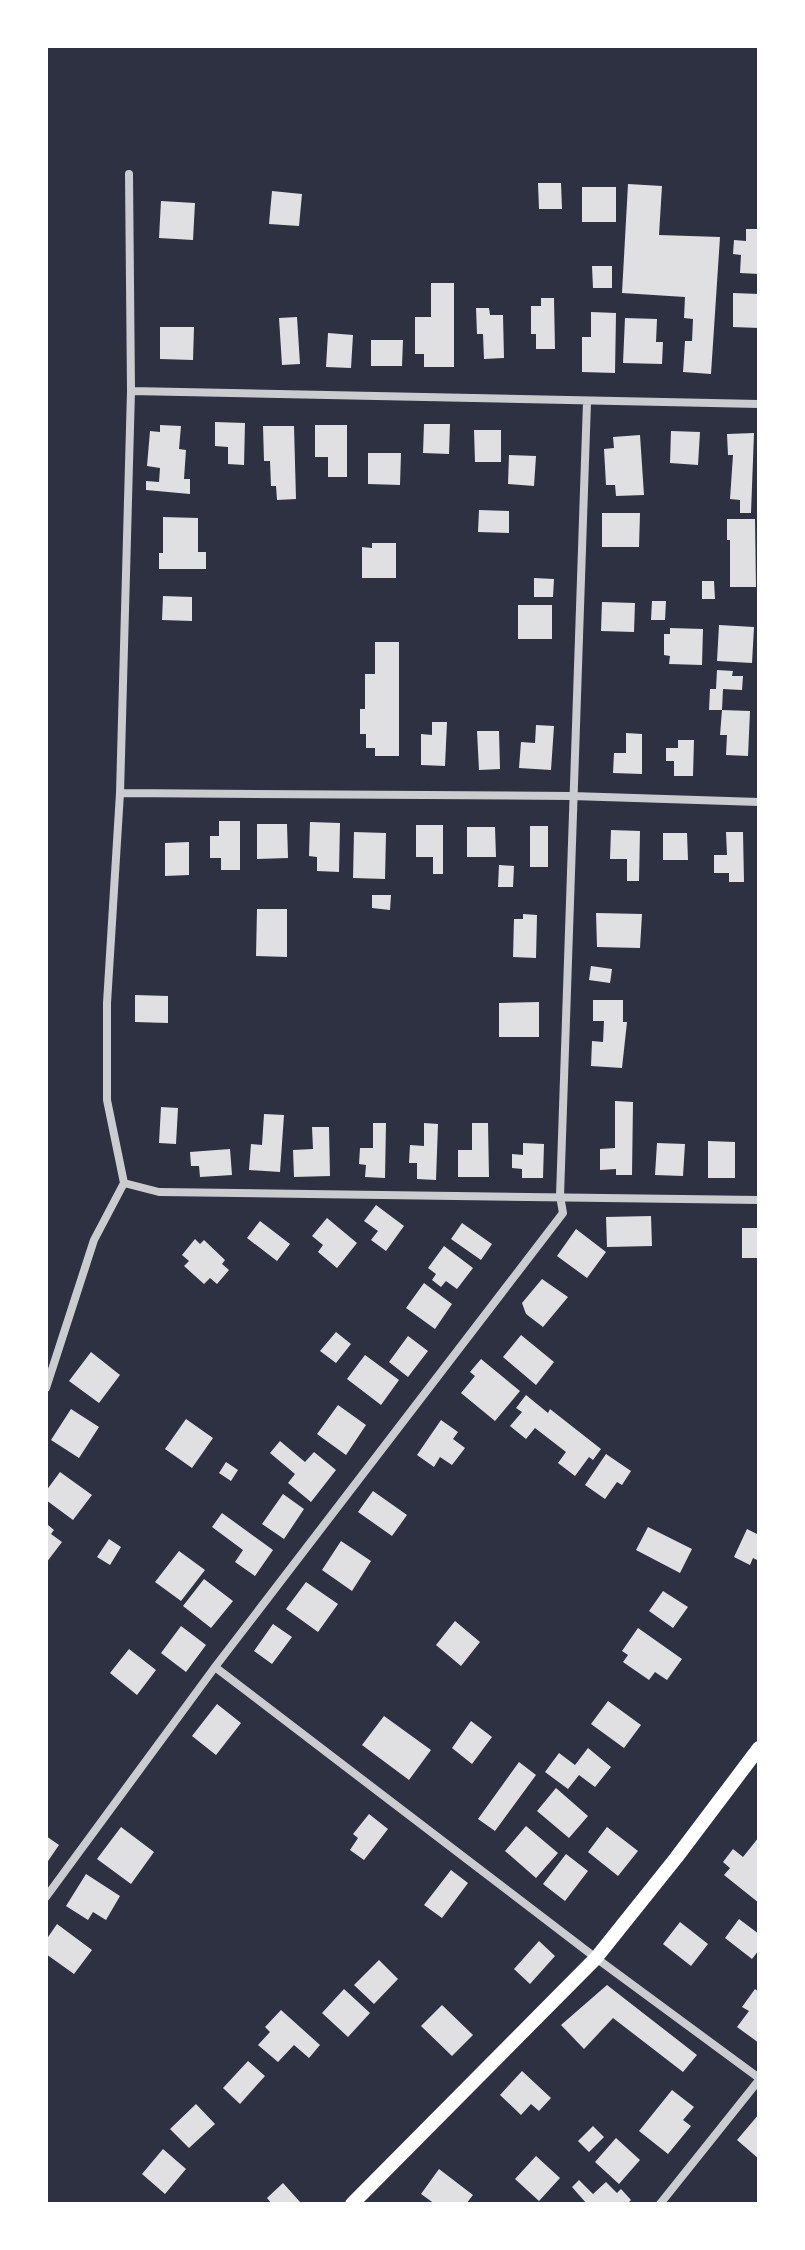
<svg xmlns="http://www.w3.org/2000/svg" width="805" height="2250" viewBox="0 0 805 2250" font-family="'DM Sans',sans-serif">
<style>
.building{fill:#e0e0e3}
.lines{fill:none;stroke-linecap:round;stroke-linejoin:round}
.minor{stroke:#caccd0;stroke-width:8}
.secondary{stroke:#fff;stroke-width:14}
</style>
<rect width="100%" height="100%" fill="#2d3142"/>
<path class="building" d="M538,183H561L562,209H539Z
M628,184L662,186L659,235L720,237L711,374L683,372L685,341H692L693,319L684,318L685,297L622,293Z
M582,187H616V222H582Z
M272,191L302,194L299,226L269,224Z
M161,201L195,203L193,240L159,238Z
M746,229H759V274L740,273L741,255L733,254L734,240L746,241Z
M592,266H612V288H593Z
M431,283H454V367H424V354H415V317H431Z
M733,293L759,294V328L733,327Z
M541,298H554L555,349H536V334H531V306H541Z
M476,308H489L490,315H503L504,358L484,359L483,334H477Z
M591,312L616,313L615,373L582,372V337H591Z
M297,317L300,364L282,365L279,318Z
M625,318L657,319L656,342H663L662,364L623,363Z
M160,327H194L193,360L160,359Z
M328,333L353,335L351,368L326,367Z
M371,340H403L402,366H371Z
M215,422L245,423L244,465L228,464V447L215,446Z
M424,424H450L449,454L423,453Z
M160,425L181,426L179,449L186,450L184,479H190V494L146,490V481L159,482L160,468L147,466L150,431L160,432Z
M315,425H347V477H328V457H315Z
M263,426H294L296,499L277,500L276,486H271L270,461H264Z
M474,430H501V462H475Z
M671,431L700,432L698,465L670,463Z
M754,433L751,513H740V500L730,499L733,455H728L727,434Z
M640,435L644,495L616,496L615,485H606L604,449L614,448L613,437Z
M368,453H401L400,485L368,484Z
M509,455L536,456L534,486L508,484Z
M479,510L509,511V533L478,532Z
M602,513H640L639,547H602Z
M163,517L198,518V552H206V569H159V553H163Z
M727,519H755L756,587H730V540H727Z
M372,543H396V578H362V547L372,548Z
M534,578L554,579L553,597H534Z
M702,581H714L715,599H702Z
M163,596L192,597V621L162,620Z
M652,601H666L665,620H651Z
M602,602L635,603L634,632L601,631Z
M518,605H552V639H518Z
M719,625L754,627L752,663L717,661Z
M670,628L703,629L702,665L669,664L670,656L664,655V634H670Z
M375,642H399V756H375V748H366V734H360V709H365V674H375Z
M717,670L733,671L732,676H743L742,690L723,689L722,710L750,711L748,756L726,755L727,735H720L722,710H709L710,689H716Z
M432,722H447L445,766L421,765V734L432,735Z
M536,725L554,726L551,770L519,768L521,742L535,743Z
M477,731H499L500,769L479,770Z
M626,733L642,734V774L613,773L614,753H626Z
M678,740H694L693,776H674V761H666V748H678Z
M219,821H240V870H221V858H210V836H219Z
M310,822L340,823L339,872L317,871V857L309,856Z
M257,824H287L288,858L257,859Z
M416,825H443V874H433V857H416Z
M530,826H548V867H530Z
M467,827H495L496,857H467Z
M611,830L640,831L639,881H627V859H610Z
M354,832L386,833L385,879L353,878Z
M726,832H743L744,882H729V873H714V855H727Z
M663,833H687L688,860H663Z
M189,842V875L165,876V843Z
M499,865L514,866L513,887H498Z
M372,895H391L390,910L372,908Z
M257,909H287V957L256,956Z
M596,913L642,914L640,948L597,947Z
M523,914L537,915L536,958L513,957L514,919H523Z
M591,966L612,969L610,983L589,980Z
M135,995L168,996V1023L135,1022Z
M593,1000H623V1022H627L622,1068L591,1066L592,1041L603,1042L604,1021H593Z
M539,1002V1037H499V1003Z
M615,1101L633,1102L632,1175H616V1169L600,1170V1149L615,1148Z
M161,1107L178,1108L176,1144L159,1143Z
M264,1114L284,1115L280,1172L249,1170L251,1144L262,1145Z
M373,1123H386L385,1178L365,1177L366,1165L359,1164L360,1148H373Z
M424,1123L438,1124L436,1180L417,1179V1163H409L410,1145L424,1146Z
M472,1123H488L489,1177H458V1150H472Z
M312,1127H329L330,1176L294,1177L293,1150L313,1149Z
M708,1141L735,1142V1178H708Z
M523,1143L544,1144L543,1178H522V1169L512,1168V1154L523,1155Z
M657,1143L685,1144L683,1176L655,1175Z
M230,1149L232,1175L200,1177L199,1166H191L190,1152Z
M376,1205L404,1226L386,1251L371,1240L378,1231L364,1221Z
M651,1216L652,1246L607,1247L606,1217Z
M327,1218L357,1243L337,1268L318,1252L323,1245L312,1236Z
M260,1221L290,1244L277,1261L247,1238Z
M462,1223L492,1244L481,1260L451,1239Z
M742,1228H759V1258H742Z
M576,1229L606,1252L587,1278L557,1256Z
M195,1239L200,1244L204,1240L225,1260L222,1264L229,1270L217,1284L210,1278L204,1284L184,1266L189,1261L182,1255Z
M444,1246L473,1268L457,1289L446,1281L441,1287L432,1280L436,1274L428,1268Z
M542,1279L568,1297L543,1327L526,1314L522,1303Z
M424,1283L452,1304L435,1329L406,1308Z
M336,1332L351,1344L336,1363L320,1351Z
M521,1335L554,1362L536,1385L503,1357Z
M408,1336L428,1351L408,1377L389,1362Z
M91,1352L120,1375L99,1403L69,1381Z
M365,1355L399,1380L381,1405L347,1379Z
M481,1359L520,1391L495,1421L461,1393L475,1376L470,1372Z
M526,1395L548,1413L550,1409L601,1449L593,1460L589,1457L575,1476L558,1463L566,1452L535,1428L526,1439L510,1426L522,1412L516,1408Z
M338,1405L366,1425L346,1455L317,1434Z
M71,1409L99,1427L79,1458L51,1440Z
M186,1419L213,1438L192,1468L165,1449Z
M441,1420L458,1432L453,1439L465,1448L452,1465L440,1457L434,1467L417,1455Z
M280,1441L305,1462L314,1452L336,1470L311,1502L288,1483L295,1474L270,1453Z
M606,1454L631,1471L622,1485L617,1482L605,1499L585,1485Z
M226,1462L238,1470L231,1481L219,1473Z
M60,1472L92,1495L73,1520L46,1500V1491Z
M373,1491L407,1515L392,1536L358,1512Z
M283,1494L304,1509L284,1539L262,1524Z
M222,1513L273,1550L255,1576L235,1562L243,1550L212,1527Z
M48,1525L54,1530L51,1534L62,1542L46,1563V1529Z
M648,1527L692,1549L680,1573L636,1550Z
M747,1529L759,1535V1561L753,1558L750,1565L734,1557Z
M109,1539L121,1547L110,1565L97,1557Z
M341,1541L371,1561L352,1591L322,1570Z
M179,1551L205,1570L181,1601L155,1582Z
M204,1579L233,1601L211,1628L183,1606Z
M306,1582L338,1604L318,1632L286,1609Z
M663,1591L688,1607L673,1628L649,1611Z
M455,1621L480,1642L461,1666L436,1645Z
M273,1624L292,1637L272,1664L254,1651Z
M181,1626L206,1645L186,1672L161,1653Z
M638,1628L682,1659L667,1680L655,1672L649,1680L623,1662L628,1655L622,1651Z
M129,1649L156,1670L137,1695L110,1673Z
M608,1701L641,1725L624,1748L591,1724Z
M217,1704L241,1723L216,1755L192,1736Z
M384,1716L431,1750L409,1780L362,1745Z
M471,1721L492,1737L472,1764L452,1748Z
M588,1748L611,1767L595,1787L579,1775L568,1789L545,1772L559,1753L575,1765Z
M519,1762L536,1775L495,1831L478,1819Z
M556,1788L588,1816L569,1838L537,1811Z
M369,1814L388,1829L364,1860L350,1850L358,1838L353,1834Z
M526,1826L558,1853L536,1878L505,1851Z
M121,1827L154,1852L131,1884L97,1859Z
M607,1827L638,1851L618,1876L588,1852Z
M46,1836L59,1845L46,1864Z
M759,1837V1903L724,1875L730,1868L723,1862L733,1849L743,1857Z
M566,1854L588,1871L565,1901L543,1884Z
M451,1870L468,1883L442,1918L424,1905Z
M86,1874L120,1896L106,1920L93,1912L88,1920L66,1906Z
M739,1919L759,1934V1950L752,1959L725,1938Z
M680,1922L708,1944L691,1966L663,1944Z
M57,1924L92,1950L74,1974L46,1954V1940Z
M539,1941L555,1956L530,1984L514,1969Z
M379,1960L398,1979L374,2004L354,1985Z
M607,1985L697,2055L683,2072L613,2018L584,2049L561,2025Z
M344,1989L370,2013L348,2037L322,2013Z
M755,1989L759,1992V2043L737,2027L749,2011L742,2007Z
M442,2005L473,2035L452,2056L421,2026Z
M281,2010L320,2045L309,2058L294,2045L278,2062L258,2045L270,2032L265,2027Z
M248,2061L265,2076L240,2104L223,2088Z
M522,2071L551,2098L539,2111L531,2104L521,2115L500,2095Z
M672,2090L694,2107L683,2120L691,2126L668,2154L639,2131Z
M196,2104L215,2124L189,2148L170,2129Z
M759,2114V2159L737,2140Z
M593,2126L604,2137L589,2152L578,2141Z
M616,2138L640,2160L619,2184L595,2162Z
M163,2149L186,2169L165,2194L142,2174Z
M536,2156L560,2178L539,2201L515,2179Z
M439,2169L473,2195L466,2204H435L421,2194Z
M579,2180L593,2194L606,2182L617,2193L621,2189L631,2200L627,2204H587L572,2187Z
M283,2183L300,2202L298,2204H272L267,2198Z"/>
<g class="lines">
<path class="minor" d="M131,391L759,404
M120,793L572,796L759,802
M124,1183L159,1192L759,1200
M46,1388L94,1240L124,1183L107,1100V1003L120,793L131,391L129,174
M215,1667L596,1958L759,2078
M46,1897L215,1667L563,1213L560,1196L587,402
M660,2204L759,2080"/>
<path class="secondary" d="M352,2204L596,1958L676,1858L759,1748"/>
</g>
<rect width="805" height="2250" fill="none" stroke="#ffffff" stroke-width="96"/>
</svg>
